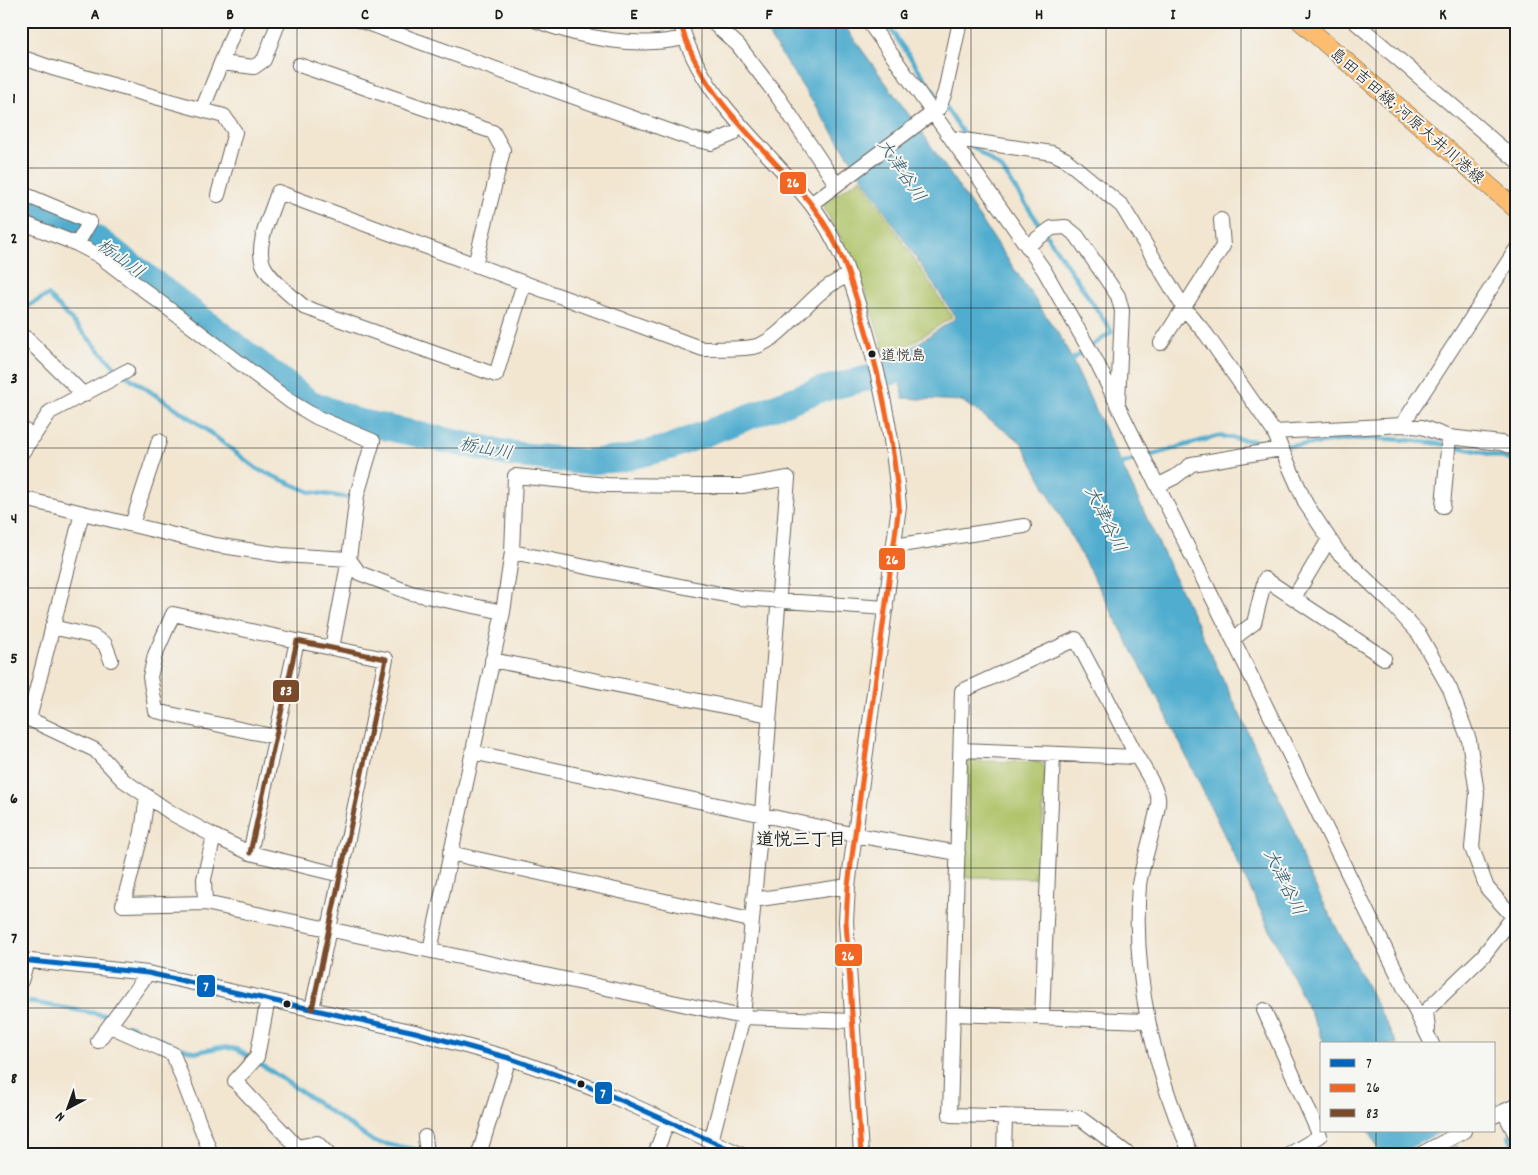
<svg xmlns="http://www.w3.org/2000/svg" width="1538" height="1175" viewBox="0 0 1538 1175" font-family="Dekko,'Klee One',sans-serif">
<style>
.green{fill:#afc367;stroke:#667042}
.water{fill:#51adcf;stroke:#366476}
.pier{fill:#f2e6d1}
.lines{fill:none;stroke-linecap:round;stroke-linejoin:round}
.stream{stroke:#51adcf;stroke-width:4.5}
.river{stroke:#51adcf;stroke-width:26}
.minor-casing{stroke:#67635b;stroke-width:16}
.major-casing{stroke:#67635b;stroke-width:19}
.minor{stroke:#fff;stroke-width:14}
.major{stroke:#fcbd6f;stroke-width:18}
.bus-1-casing{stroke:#f6f6f2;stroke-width:9}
.bus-2-casing{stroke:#f6f6f2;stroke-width:9}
.bus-3-casing{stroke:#f6f6f2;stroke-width:9}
.bus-1{stroke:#0065bd;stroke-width:5}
.bus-2{stroke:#f26522;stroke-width:5}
.bus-3{stroke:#7a4b2a;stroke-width:5}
.grid{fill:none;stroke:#1c1c1c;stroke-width:1;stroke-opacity:0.55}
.bus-dot{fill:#1c1c1c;stroke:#f6f6f2;stroke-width:2}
.labels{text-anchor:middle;stroke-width:4;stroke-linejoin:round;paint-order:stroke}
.bus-label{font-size:15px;fill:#1c1c1c;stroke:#f6f6f2;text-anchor:start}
.street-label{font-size:16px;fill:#1c1c1c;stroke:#f6f6f2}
.water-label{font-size:18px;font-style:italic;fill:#345d6d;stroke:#f6f6f2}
.neighbourhood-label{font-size:18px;font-weight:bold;fill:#1c1c1c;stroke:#f6f6f2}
.line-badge{stroke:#f6f6f2;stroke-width:2}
.badge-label{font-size:14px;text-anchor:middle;font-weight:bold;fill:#fff}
.neatline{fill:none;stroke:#1c1c1c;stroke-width:2}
.grid-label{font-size:16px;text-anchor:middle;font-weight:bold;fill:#1c1c1c}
</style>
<rect width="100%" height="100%" fill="#f6f6f2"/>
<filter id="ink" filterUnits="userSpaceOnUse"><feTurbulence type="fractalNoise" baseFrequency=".02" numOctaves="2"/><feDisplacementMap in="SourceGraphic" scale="10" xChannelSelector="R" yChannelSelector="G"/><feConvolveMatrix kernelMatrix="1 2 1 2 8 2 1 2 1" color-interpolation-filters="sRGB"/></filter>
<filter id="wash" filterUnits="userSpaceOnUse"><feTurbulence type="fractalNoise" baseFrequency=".0096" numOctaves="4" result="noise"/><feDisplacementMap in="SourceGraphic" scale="20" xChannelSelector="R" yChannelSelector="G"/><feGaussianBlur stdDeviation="1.12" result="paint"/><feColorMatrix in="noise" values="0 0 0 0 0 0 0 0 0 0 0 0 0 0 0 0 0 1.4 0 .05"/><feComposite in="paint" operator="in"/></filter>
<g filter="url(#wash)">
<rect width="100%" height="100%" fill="#f2e6d1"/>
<path class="green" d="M861,178L952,317L887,359L859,272L822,204Z
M968,761L1040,762L1045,768L1040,878L965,877Z"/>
<path class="water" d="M759,21H841L925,137L1063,341L1292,825L1305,867L1397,1044H1325L1163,708L1021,442L962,401L903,398L896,358L956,318Z
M1369,1131H1448L1461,1154H1381Z"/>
<path class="pier" d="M1443,1131H1451L1458,1144L1439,1154H1399Z"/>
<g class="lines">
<path class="stream" d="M885,21L939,99
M944,105L966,138
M972,146L1002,169L1112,332L1067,363
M21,310L48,295L118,370L195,421L257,469L310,492L350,498
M1284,445C1302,447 1336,440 1357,439C1413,437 1464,445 1517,462
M1116,465L1218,436L1276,444
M30,1002L105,1015
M128,1025L180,1048L197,1052L222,1047L236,1049L274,1073L374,1142L442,1154
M1494,1104L1498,1113
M1509,1136L1517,1153"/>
<path class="river" d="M21,207L99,240L309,402L356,421L510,454L584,462L622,459L670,447L816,391L934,362"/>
</g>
</g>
<g filter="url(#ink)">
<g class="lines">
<g class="minor-casing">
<path id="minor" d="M361,21L692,139L711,143L733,134
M537,21C582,38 637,49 684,38
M680,21C700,99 764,144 811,204C840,242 851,279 864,324C882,384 894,443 899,506L848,886L846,921L861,1154
M711,21L738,45L778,97L836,184
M868,21L1044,270L1096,361L1432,1044
M1354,21L1517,161
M21,57L52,68L202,110L238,21
M222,63L254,67L264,60L279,21
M299,65L493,132L503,150L475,265
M202,110L224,116L235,132L218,195
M951,138L1052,153L1065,159L1122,206L1184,308L1206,334L1274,432L1306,504L1338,552L1391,603L1419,634L1450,689L1469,740L1477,793L1472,848L1487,888L1517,921
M21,193L90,222L77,244
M811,204L939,108L945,92L960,21
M21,222L77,244L98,255L291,402L316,417L373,441L357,495L349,559L359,573L411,593L503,612
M1027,246L1052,228L1066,227L1077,236L1118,296L1122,311L1118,402
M524,283L496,375L304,307C292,296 269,279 263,264C255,244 272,212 278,192L703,349C718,348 744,350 757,346C788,336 813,285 850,276
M26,338L84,395
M1161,343L1223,246L1221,220
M1402,425L1517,248
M21,428L34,436
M1274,432L1402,425L1422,427L1449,437L1501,443L1517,448
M21,454L50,412L127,371
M1159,485L1175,477L1192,464L1282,449
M21,498L215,545L282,555L349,559L332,648
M1443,506L1449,437
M132,524L159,441
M894,546L1024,526
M512,552L740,598L886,608
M1294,598L1329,539
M52,627L92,636L105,644L111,660
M1233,639L1254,623L1265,579L1384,658
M492,660L769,715
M29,719L82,513
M21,720L29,719L95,750L123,780L173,814L214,836L250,853L341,875
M276,737L156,711L150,677L155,655L173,614L297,641
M961,750L1137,757
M472,752L856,835L958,853
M147,796L142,832L123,905L205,903L743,1017L853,1021
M250,853L297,641L386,659L312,1009
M450,853L750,920
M753,900L848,886
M205,903L204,879L214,836
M430,950L503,612L512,552L515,476L607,485L702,486H742L788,478L762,813L743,1017L711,1141
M21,960L148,973L415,1032L509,1058L566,1078L614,1097L740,1154
M21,981L27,961
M268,999L257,1057L235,1081L297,1147L317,1143L328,1154
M1264,1010L1320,1136L1290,1154
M953,1014L1146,1021
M1042,1017L1053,754
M110,1026L173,1054L211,1154
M1428,1029L1426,1011L1483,956L1513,917
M98,1041L148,973
M1504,1112L1517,1137
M1494,1116L1517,1105
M425,1137L427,1154
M21,1152L23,1154
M479,1154L509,1058
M655,1154L668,1121
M1004,1154L1005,1116
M1128,1154L1080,1118L950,1115L962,691L1076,639C1096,677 1116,715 1135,753C1142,766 1154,782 1158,797C1161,808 1141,867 1139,885C1132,978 1154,1069 1191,1154
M1421,1154L1464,1131"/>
</g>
<g class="major-casing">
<path id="major" d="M1300,21L1517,210"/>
</g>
<use href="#minor" class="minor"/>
<use href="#major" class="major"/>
<g class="bus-1-casing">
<path id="bus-1" d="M21,960L148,973L415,1032L509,1058L566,1078L614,1097L740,1154"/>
</g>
<g class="bus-2-casing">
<path id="bus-2" d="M680,21C700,99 764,144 811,204C840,242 851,279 864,324C882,384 894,443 899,506L848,886L846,921L861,1154"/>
</g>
<g class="bus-3-casing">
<path id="bus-3" d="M250,853L297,641L386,659L312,1009"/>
</g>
<use href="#bus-1" class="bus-1"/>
<use href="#bus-2" class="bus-2"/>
<use href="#bus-3" class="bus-3"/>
</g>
</g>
<path class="grid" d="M162,21V1154M297,21V1154M432,21V1154M567,21V1154M702,21V1154M836,21V1154M971,21V1154M1106,21V1154M1241,21V1154M1376,21V1044M21,168H1517M21,308H1517M21,448H1517M21,588H1517M21,728H1517M21,868H1517M21,1008H1517M1376,1131V1154"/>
<g class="bus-dot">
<circle cx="872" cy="354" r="4.5"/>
<circle cx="287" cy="1004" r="4.5"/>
<circle cx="581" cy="1084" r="4.5"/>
</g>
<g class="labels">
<g class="bus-label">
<text x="881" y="360">道悦島</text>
</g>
<g class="street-label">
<text transform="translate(1408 115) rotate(41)" y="6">島田吉田線; 河原大井川港線</text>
</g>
<g class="water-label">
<text transform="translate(902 170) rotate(56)" y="6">大津谷川</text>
<text transform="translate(121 258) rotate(36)" y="6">栃山川</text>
<text transform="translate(486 448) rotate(11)" y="6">栃山川</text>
<text transform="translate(1106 519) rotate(64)" y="6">大津谷川</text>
<text transform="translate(1285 882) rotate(64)" y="6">大津谷川</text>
</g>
<g class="neighbourhood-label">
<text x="801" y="845">道悦三丁目</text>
</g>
</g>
<g class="line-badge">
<rect x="779" y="171" width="28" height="24" rx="5" fill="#f26522"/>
<rect x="878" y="547" width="28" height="24" rx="5" fill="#f26522"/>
<rect x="272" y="679" width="28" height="24" rx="5" fill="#7a4b2a"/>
<rect x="834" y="943" width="29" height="24" rx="5" fill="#f26522"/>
<rect x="196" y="974" width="20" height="24" rx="5" fill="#0065bd"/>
<rect x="594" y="1081" width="19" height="24" rx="5" fill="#0065bd"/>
</g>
<g class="badge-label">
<text x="793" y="187">26</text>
<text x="892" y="564">26</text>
<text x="286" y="695">83</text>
<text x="848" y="960">26</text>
<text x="206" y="991">7</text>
<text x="603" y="1098">7</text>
</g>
<rect width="1538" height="1175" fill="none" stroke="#f6f6f2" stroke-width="55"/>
<rect x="1320" y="1042" width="175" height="90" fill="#f6f6f2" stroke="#9f9f9c"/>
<rect x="1330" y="1059" width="25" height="8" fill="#0065bd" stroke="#9f9f9c"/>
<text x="1366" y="1068" font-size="15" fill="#1c1c1c">7</text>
<rect x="1330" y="1084" width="25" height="8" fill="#f26522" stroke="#9f9f9c"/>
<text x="1366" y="1092" font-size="15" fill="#1c1c1c">26</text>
<rect x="1330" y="1109" width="25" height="8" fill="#7a4b2a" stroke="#9f9f9c"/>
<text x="1366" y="1118" font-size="15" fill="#1c1c1c">83</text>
<g transform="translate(68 1108) rotate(221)" stroke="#f6f6f2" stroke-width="4" paint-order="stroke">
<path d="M0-4L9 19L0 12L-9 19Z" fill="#1c1c1c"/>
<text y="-8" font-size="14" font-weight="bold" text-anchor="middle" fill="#1c1c1c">N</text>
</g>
<rect x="28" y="28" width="1482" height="1120" class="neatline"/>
<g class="grid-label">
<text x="95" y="19">A</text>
<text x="230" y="19">B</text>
<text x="365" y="19">C</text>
<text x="499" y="19">D</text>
<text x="634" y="19">E</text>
<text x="769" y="19">F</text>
<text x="904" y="19">G</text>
<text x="1039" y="19">H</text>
<text x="1173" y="19">I</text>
<text x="1308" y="19">J</text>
<text x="1443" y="19">K</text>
<text x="14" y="103">1</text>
<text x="14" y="243">2</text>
<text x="14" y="383">3</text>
<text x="14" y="523">4</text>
<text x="14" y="663">5</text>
<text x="14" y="803">6</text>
<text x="14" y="943">7</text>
<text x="14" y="1083">8</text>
</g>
</svg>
